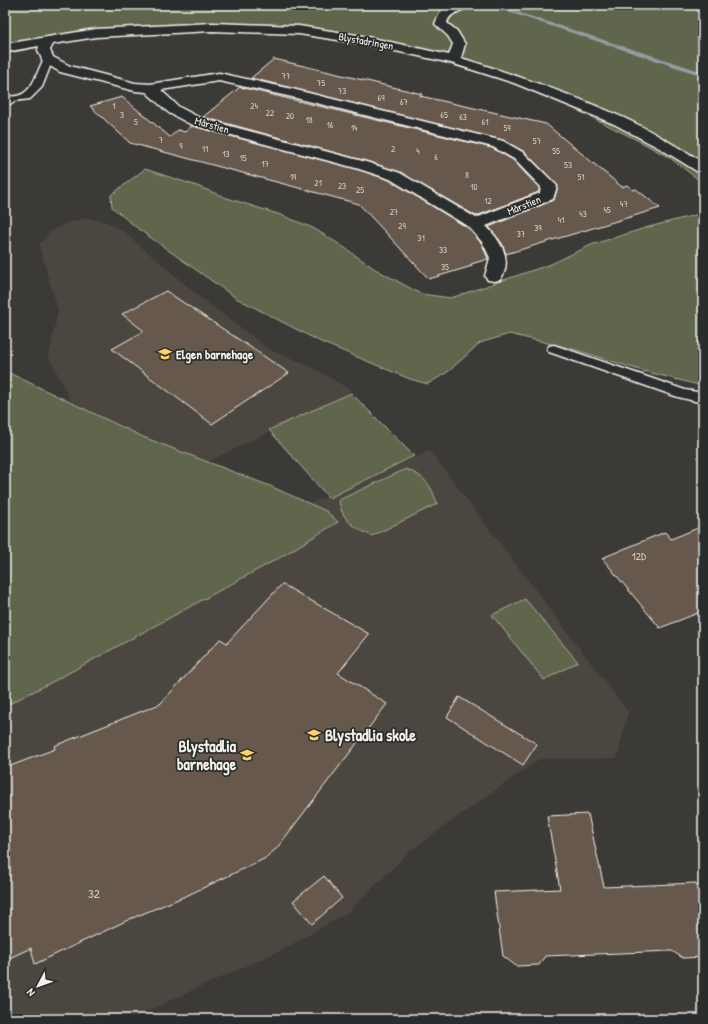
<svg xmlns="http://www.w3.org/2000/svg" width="708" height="1024" viewBox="0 0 708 1024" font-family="'Patrick Hand',sans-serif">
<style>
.built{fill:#4c4641}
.green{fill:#61664c;stroke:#aaac9a}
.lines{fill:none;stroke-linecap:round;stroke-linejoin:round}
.stream{fill:#939ea4;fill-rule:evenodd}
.building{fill:#66584d;stroke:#f4f1e8}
.service-casing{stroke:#f4f1e8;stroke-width:3}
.minor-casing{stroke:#f4f1e8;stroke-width:3}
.service{fill:#2a2d2e;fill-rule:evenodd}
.minor{fill:#2a2d2e;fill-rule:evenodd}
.labels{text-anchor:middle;stroke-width:3.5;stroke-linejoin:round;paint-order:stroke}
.far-number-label{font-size:9px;fill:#d0cbc1}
.far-street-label{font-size:11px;fill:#f4f1e8;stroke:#2a2d2e}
.number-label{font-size:11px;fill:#d0cbc1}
.poi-label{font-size:13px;font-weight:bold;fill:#f4f1e8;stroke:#2a2d2e;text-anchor:start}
.near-number-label{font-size:13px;fill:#d0cbc1}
.near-poi-label{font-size:16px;font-weight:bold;fill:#f4f1e8;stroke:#2a2d2e;text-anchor:start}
</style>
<rect width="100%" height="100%" fill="#3c3a37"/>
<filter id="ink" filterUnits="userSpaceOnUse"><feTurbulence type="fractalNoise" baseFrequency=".025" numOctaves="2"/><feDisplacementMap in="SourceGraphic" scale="8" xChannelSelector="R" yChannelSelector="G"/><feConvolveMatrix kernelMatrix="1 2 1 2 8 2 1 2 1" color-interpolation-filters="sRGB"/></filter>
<g filter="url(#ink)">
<path class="built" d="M89,218L107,222L124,232L201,298L270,350L310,366L352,391L157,487L78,415L49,357L58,310L39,245L51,231L70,222Z
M430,451L628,712L617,758L539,759L410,851L348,912L286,948L129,1019H5V679L309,504Z"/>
<path class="green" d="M5,5H703V183L670,158L641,142L545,94L484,74L388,47L316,35L219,28L97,35L5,54Z
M145,169L197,186L227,198L281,215L313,228L342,246L375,269L421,294L451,298L551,264L591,245L645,228L703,213V386L643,371L573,349L509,334L480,343L449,371L428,384L410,379L321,342L236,298L137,228L112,207L111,195Z
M5,371L143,437L270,486L326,511L338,522L279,558L54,681L5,706Z
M351,393L414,456L329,498L269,430Z
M406,469C424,476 432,485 437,504L372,536C355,528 341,520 339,500Z
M525,599L578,662L544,680L492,615Z
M624,1015L703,1017V1019H548Z"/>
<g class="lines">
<path class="stream" d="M487,5H495L703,72V76Z"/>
</g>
<path class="building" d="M274,59L422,94L420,96L546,124L622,187L627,185L633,190L636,189L660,208L506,254L502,243L489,227L554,200L558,186L525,152L503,140L251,78Z
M240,87L492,148L513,160L539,188V192L476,216L400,172L366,161L203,117Z
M122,97L170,137L178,130L185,132L192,126L356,169L389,180L468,228L482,244L488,259L471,264L472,266L429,279L359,204L130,143L90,106Z
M166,291L289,373L212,424L112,349L144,331L122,314Z
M703,526V611L660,628L602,558L665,532L671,539Z
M282,584L369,634L338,673L387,704L377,717L277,848L264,859L188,895L130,919L35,964L31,948L5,960V768L55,749L54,746L160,704L220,639L227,643Z
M459,697L537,744L523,765L447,717Z
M588,814L604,887L696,883L703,910V957L683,958L672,951L545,956L539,965L516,966L503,956L494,892L560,889L547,816Z
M324,876L342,898L312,924L293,901Z"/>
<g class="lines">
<g class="service-casing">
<path id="service" d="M48,56L53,59L42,87L30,99L5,102V98C11,96 19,97 24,93C37,85 40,58 48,56Z
M554,345L685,390L703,393V403L678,397L549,352L547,349L549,346Z"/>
</g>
<g class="minor-casing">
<path id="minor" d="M451,5H469C462,13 450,11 447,23L457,31L465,44L461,58C516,75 571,94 624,118C651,130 677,147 703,162V174L698,172L661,149L614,124L514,83L451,63L363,44L299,34L212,31L96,37L53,44L50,50L53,57L70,66L135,83L150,84L219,73L292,89L503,141L524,153L557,186L553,199L486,226C500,240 514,260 500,280L494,281L488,280L485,276L490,258L483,243L469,227L390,179L356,168L190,124L169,113L146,92L135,91L60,72L43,62L38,50L39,46L5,52V44L96,29L212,23L299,26L363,36L449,55L453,44L448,36L435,24L441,11ZM219,81L292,97L493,147L514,159L541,187L540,193L476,218L400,173L366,162L200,118L179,107L161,90Z
M8,96L13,97L15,100L13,103L5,105V97Z"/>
</g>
<use href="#service" class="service"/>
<use href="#minor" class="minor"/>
</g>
</g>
<defs>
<g id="school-bare" transform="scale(1.08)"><path d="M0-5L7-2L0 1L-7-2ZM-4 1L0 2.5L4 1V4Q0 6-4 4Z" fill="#ffd166" stroke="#2a2d2e" stroke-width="2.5" paint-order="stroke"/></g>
</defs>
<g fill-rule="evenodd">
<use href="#school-bare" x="165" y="354"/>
<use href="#school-bare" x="314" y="735"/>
<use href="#school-bare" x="247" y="755"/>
</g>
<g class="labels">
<g class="far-number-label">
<text x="286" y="79">77</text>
<text x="321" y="86">75</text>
<text x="342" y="94">73</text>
<text x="381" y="101">69</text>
<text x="404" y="105">67</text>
<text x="114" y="109">1</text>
<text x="254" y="109">24</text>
<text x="270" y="116">22</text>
<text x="122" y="118">3</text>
<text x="444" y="118">65</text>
<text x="290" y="119">20</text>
<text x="463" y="120">63</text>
<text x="309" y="123">18</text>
<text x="136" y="125">5</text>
<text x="485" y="125">61</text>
<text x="330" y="128">16</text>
<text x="354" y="131">14</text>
<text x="507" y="131">59</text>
<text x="161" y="143">7</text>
<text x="537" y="144">57</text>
<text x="181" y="149">9</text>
<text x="205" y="152">11</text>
<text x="393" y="152">2</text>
<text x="418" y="154">4</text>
<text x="556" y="154">55</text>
<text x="226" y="157">13</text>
<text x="436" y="160">6</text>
<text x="243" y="161">15</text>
<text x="265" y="167">17</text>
<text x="568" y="168">53</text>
<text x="467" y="178">8</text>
<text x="293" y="180">19</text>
<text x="581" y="180">51</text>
<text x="318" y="186">21</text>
<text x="342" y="189">23</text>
<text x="474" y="190">10</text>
<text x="360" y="193">25</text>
<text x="488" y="204">12</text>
<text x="624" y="207">47</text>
<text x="607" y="213">45</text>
<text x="394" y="215">27</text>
<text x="583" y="217">43</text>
<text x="561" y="223">41</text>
<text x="402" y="229">29</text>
<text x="538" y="231">39</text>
<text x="521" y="237">37</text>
<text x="421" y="241">31</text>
<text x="443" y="253">33</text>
<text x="445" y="270">35</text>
</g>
<g class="far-street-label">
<text transform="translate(366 41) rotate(10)" y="4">Blystadringen</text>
<text transform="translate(212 125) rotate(16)" y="4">Mårstien</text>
<text transform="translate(524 205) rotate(-22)" y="4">Mårstien</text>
</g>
<g class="number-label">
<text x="639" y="560">12D</text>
</g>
<g class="poi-label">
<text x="176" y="359">Elgen barnehage</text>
</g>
<g class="near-number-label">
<text x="94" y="898">32</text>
</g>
<g class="near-poi-label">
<text x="325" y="741">Blystadlia skole</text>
<text x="236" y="752" text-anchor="end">Blystadlia<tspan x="236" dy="18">barnehage</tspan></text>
</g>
</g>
<rect width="708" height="1024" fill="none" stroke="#2a2d2e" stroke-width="20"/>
<rect x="10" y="10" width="688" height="1004" fill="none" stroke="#f4f1e8" stroke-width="1.5" filter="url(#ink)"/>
<g transform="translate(38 986) rotate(229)" stroke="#2a2d2e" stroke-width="3" paint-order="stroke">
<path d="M0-3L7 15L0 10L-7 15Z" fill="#f4f1e8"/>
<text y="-6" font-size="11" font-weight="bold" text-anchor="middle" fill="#f4f1e8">N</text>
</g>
</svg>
